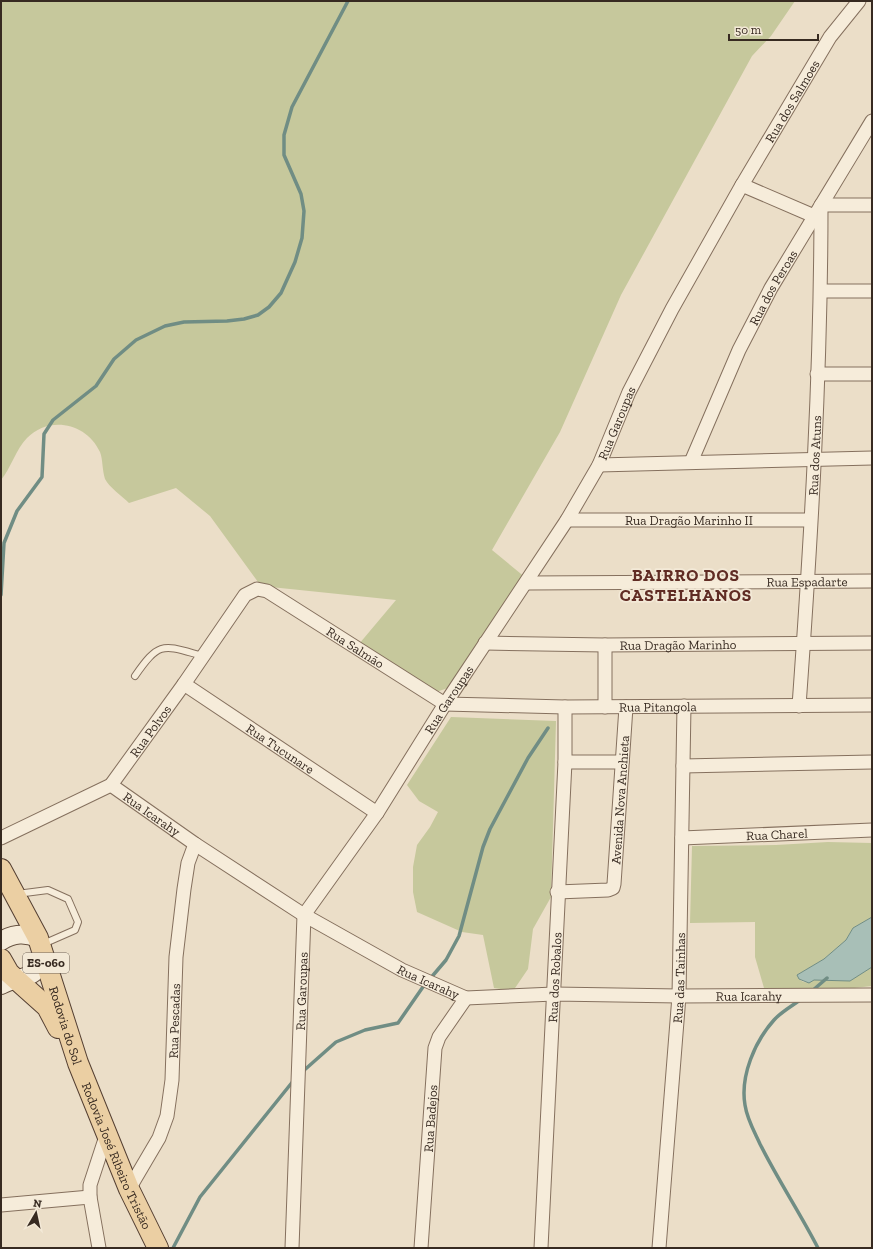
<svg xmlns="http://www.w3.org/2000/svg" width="873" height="1249" viewBox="0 0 873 1249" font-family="'Zilla Slab',serif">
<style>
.green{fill:#c6c89c}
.water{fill:#a8bfb7;stroke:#708d84}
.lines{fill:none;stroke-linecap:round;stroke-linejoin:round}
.stream{stroke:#708d84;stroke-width:3.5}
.lane-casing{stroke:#85705e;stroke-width:8}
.street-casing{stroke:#85705e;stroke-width:15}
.secondary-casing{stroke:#675241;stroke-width:20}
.primary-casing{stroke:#543f32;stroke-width:22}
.lane{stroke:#f6ecda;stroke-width:6}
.street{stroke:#f6ecda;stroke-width:13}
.secondary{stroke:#f6ecda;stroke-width:18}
.primary{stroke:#ebcfa3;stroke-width:20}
.labels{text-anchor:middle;stroke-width:3.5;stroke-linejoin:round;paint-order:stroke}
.shield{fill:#f3e9d7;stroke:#6f6358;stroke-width:1}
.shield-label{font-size:12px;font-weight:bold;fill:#372a21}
.street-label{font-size:13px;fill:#372a21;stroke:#f3e9d7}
.district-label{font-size:17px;font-weight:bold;letter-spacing:1px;fill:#602c24;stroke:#f3e9d7}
</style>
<rect width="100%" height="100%" fill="#ebdec8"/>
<path class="green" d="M1,1H795L771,36L752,56L621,295L560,432L492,550L526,578L451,687L439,691L429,690L359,644L396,600L261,586L210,516L176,488L129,503C122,496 109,487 105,479C102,470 103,460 100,452C87,423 49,415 27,438C16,449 11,468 1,480Z
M451,717L556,721L551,897L533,929L528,969L513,991L494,988L483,935L462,932L417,912L413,892V867L417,845L430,827L438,812L419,801L407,785Z
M828,842L872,843V917L853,928L846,940L824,959L797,975C800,983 807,984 814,980L850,981L872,967V986L819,992L764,988L755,957V922L690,923L692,846L776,845Z"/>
<path class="water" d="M872,917V967L850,981L814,980L809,983L799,979L797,975L824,959L846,940L853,928Z"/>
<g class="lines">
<path class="stream" d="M1,595L4,543L17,511L42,477L44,434L53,420L96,386L114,359L136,340L165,326L184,322L227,321L244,319L258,315L269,307L281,293L295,262L302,238L304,211L301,194L284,155V135L292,107L348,1
M429,980L446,960L459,936L483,847L490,829L528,758L548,728
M812,991L827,978
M800,1000C792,1006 781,1012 774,1020C755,1041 740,1076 745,1105C747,1119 754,1131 760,1144C778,1180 800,1213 818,1248
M301,1073L336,1042L365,1030L398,1023L425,984
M173,1248L200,1197L294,1080"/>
<g class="lane-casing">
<path id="lane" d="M135,676C160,640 163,645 203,656
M17,894L48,890L68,899L78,922L75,930L43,944"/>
</g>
<g class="street-casing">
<g id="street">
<path d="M742,185L814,216"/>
<path d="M821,291H872"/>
<path d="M817,374H872"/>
<path id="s1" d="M691,462L739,350L771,288L872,121"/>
<path d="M599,465L872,458"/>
<path id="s2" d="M567,520H810"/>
<path id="s3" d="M527,583L872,581"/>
<path id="s4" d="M485,643L605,645L872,643"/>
<path d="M605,645V707"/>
<path id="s5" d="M184,684L377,813"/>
<path id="s6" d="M799,706C811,539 821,372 821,205H872"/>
<path d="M565,762H622"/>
<path d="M683,766L872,762"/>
<path id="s7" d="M111,785L195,844L304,915L402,970L466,998L554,994L679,996L872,995"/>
<path id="s8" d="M1,838L111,785L184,684L245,595L257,589L267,591L445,704L565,707L872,705"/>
<path id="s9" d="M682,838L872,830"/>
<path id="s10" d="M557,892L608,890L613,888L614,884L626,707"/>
<path id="s11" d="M129,1189L159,1138L167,1116L172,1080L176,957L184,889L188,863L195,844"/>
<path d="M1,1205L90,1197"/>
<path d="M99,1248L90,1197V1185L107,1133"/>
<path id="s12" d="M292,1248L304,915L377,813L445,704L567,520L599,465L629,392L672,309L742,185L830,37L859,1"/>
<path id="s13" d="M421,1248L435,1048L439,1037L466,998"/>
<path id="s14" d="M541,1248L565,762V707"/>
<path id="s15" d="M659,1248L679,996L684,706"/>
</g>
</g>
<g class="secondary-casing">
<path id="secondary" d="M1,941C14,933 25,933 38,938
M1,985C21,974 37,983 43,954"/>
</g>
<g class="primary-casing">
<g id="primary">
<path id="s16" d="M1,869L38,938L78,1063L129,1189L158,1248"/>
<path d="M1,959L9,973L47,1007L58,1028"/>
</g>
</g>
<use href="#lane" class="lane"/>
<use href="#street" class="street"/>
<use href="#secondary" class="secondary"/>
<use href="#primary" class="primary"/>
</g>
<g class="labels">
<rect class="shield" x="23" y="953" width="46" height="20" rx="3"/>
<g class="shield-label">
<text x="46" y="967">ES-060</text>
</g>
<g class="street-label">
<text dy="5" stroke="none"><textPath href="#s12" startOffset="1284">Rua dos Salmoes</textPath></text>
<text dy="5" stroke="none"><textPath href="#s1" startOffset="193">Rua dos Peroas</textPath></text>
<text dy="5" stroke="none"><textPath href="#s12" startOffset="917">Rua Garoupas</textPath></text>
<text dy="5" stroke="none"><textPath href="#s6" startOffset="251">Rua dos Atuns</textPath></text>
<text dy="5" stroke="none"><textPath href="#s2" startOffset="122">Rua Dragão Marinho II</textPath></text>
<text dy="5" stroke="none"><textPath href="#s3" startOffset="280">Rua Espadarte</textPath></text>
<text dy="5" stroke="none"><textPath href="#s4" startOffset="193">Rua Dragão Marinho</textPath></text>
<text dy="5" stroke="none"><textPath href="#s8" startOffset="483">Rua Salmão</textPath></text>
<text dy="5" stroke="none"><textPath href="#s12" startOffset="593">Rua Garoupas</textPath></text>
<text dy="5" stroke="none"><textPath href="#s8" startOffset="802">Rua Pitangola</textPath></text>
<text dy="5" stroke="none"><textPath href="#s8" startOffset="189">Rua Polvos</textPath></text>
<text dy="5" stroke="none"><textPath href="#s5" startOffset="116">Rua Tucunare</textPath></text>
<text dy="5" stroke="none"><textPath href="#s10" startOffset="145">Avenida Nova Anchieta</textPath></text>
<text dy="5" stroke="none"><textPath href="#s7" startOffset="50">Rua Icarahy</textPath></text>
<text dy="5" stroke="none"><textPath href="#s9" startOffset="95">Rua Charel</textPath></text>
<text dy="5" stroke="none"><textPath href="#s14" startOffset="271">Rua dos Robalos</textPath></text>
<text dy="5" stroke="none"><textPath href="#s15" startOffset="271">Rua das Tainhas</textPath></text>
<text dy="5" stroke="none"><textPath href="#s7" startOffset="374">Rua Icarahy</textPath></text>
<text dy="5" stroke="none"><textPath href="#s12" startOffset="257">Rua Garoupas</textPath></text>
<text dy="5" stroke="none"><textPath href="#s7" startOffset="698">Rua Icarahy</textPath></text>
<text dy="5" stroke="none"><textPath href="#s16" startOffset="170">Rodovia do Sol</textPath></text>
<text dy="5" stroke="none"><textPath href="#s11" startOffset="178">Rua Pescadas</textPath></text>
<text dy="5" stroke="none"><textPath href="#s13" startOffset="130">Rua Badejos</textPath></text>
<text dy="5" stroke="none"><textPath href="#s16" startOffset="310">Rodovia José Ribeiro Tristão</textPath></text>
</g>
<g class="district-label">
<text x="686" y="581">BAIRRO DOS<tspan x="686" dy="20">CASTELHANOS</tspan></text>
</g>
</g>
<rect width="873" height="1249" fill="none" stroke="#372a21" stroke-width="4"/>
<g transform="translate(36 1213) rotate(9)" stroke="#f3e9d7" stroke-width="3" paint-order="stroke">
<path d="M0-3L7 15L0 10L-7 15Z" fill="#372a21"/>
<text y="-6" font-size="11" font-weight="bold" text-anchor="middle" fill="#372a21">N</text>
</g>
<path d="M729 34v6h89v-6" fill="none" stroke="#372a21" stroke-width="2"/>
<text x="735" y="34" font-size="12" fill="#372a21" stroke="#f3e9d7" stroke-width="3" paint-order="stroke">50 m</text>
</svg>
